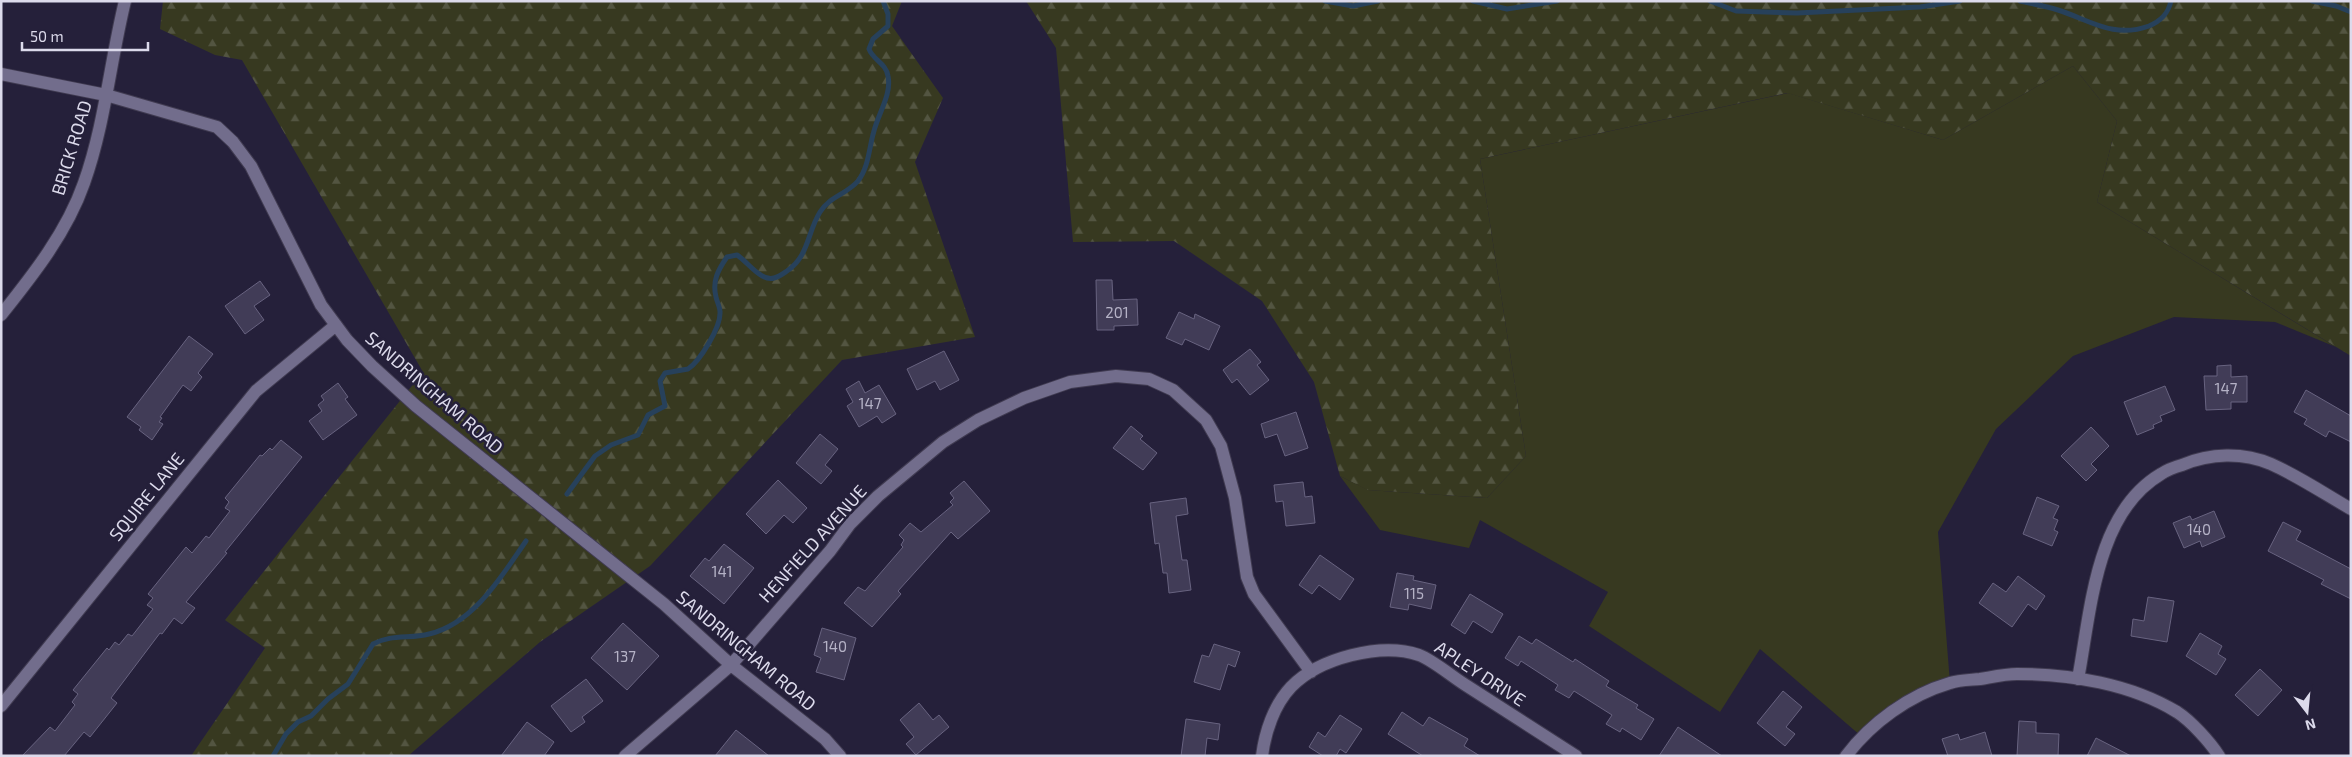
<svg xmlns="http://www.w3.org/2000/svg" width="2352" height="757" viewBox="0 0 2352 757" font-family="'Exo 2',sans-serif">
<style>
.forest{fill:url(#forest-firs)}
.green{fill:#373920}
.lines{fill:none;stroke-linecap:round;stroke-linejoin:round}
.stream{stroke:#27415b;stroke-width:5}
.building{fill:#413c57;stroke:#686380}
.minor-casing{stroke:#403b51;stroke-width:14}
.minor{stroke:#726d8c;stroke-width:12}
.labels{text-anchor:middle;stroke-width:5;stroke-linejoin:round;paint-order:stroke}
.number-label{font-size:15px;fill:#b5b2c6}
.street-label{font-size:18px;fill:#dcdaeb;stroke:#25203a}
</style>
<defs>
<pattern id="forest-firs" width="22" height="20" patternUnits="userSpaceOnUse" patternTransform="scale(1.25)"><rect width="22" height="20" fill="#373920"/><path d="M5 1l3.5 6h-7zM16 11l3.5 6h-7z" fill="#535541"/></pattern>
</defs>
<rect width="100%" height="100%" fill="#25203a"/>
<path class="forest" d="M163,1H902L892,26L943,98L915,162L975,337L842,360L650,566L540,642L408,756H191L265,648L225,620L423,372L242,60L215,55L160,29Z
M1026,1H2351V356L2097,202L2117,121L2073,66L1943,140L1787,93L1480,159L1526,456L1487,498L1367,490L1340,476L1314,382L1262,301L1174,241L1073,242L1056,48Z"/>
<path class="green" d="M2073,66L2117,121L2097,202L2336,347L2275,322L2174,317L2073,356L1996,429L1938,532L1950,683L1861,736L1760,649L1720,712L1589,626L1608,592L1480,520L1469,548L1380,530L1340,476L1368,490L1487,498L1526,456L1480,159L1788,93L1943,140Z"/>
<g class="lines">
<path class="stream" d="M1325,1L1353,6L1378,1
M1473,1L1507,9L1557,1
M1710,1L1736,11L1797,13L1920,7L1960,1
M2020,1C2033,4 2045,6 2058,10C2090,20 2113,39 2149,26C2161,21 2168,14 2171,1
M2312,1L2336,6L2351,12
M567,494L595,456L611,445L638,435L648,415L665,406L660,381L665,373L688,369C700,361 721,327 720,312C720,307 717,302 716,297C712,281 718,270 727,257L737,255C747,261 761,282 774,278C779,277 784,273 787,271C809,256 807,233 820,212C829,197 847,194 858,181C869,167 869,147 874,131C878,114 892,94 888,76C886,63 873,60 869,49L873,39L888,26V14L883,1
M273,756L286,734L298,722L311,716L328,699L348,684L373,644C391,634 410,639 429,634C474,623 501,577 526,541"/>
</g>
<path class="building" d="M1096,280H1112L1113,300L1137,299L1138,325L1114,326V330H1097Z
M260,281L270,295L254,306L264,320L245,334L225,306Z
M1179,312L1194,319L1195,314L1220,326L1209,350L1185,339L1182,345L1166,338Z
M189,336L213,354L198,373L202,377L191,391L183,385L160,417L162,418L159,422L163,424L152,440L139,430L141,427L127,417Z
M1250,349L1261,362L1257,365L1269,380L1250,395L1237,379L1232,383L1223,370Z
M944,351L959,380L940,390L935,381L917,390L907,369Z
M2231,365V377L2247,376V402H2231V409L2206,410L2204,376H2217V366Z
M859,381L865,393L879,385L896,414L882,423L877,416L859,427L847,406L853,402L846,389Z
M338,383L348,397L345,399L357,415L323,440L309,421L322,411L318,405L324,400L321,396Z
M2165,386L2175,410L2160,416L2162,421L2153,425L2154,428L2137,435L2124,402Z
M2306,390L2351,416V442L2329,431L2326,437L2304,424L2307,419L2294,412Z
M1296,412L1308,448L1285,456L1277,434L1265,438L1261,424Z
M1131,426L1143,436L1140,439L1157,453L1143,470L1113,448Z
M2091,427L2109,446L2091,464L2097,470L2086,481L2061,456Z
M820,434L838,449L825,465L832,471L821,484L796,463Z
M281,440L302,457L225,552L227,553L186,602L195,608L182,624L174,618L162,634L160,633L111,698L117,703L90,737L84,732L64,756H22L50,727L55,731L75,705L72,702L78,694L73,690L107,648L109,650L115,642L119,645L128,634L132,636L153,609L147,605L153,598L148,594L186,547L192,553L206,536L209,538L230,511L225,508L229,502L225,498L260,455L262,456L270,448L272,450Z
M778,480L807,508L793,523L784,515L766,534L746,514Z
M964,481L990,511L958,539L951,532L898,591L901,594L872,627L844,603L858,587L865,591L903,547L901,545L904,540L899,535L910,523L921,532L953,505L950,502L954,498L950,493Z
M1303,482L1305,497L1312,496L1315,523L1286,526L1283,501L1276,502L1274,485Z
M2037,497L2059,506L2053,518L2058,520L2054,530L2058,532L2052,546L2023,534Z
M1186,498L1188,514L1176,516L1182,560H1187L1191,590L1169,593L1167,573H1163L1159,543L1155,544L1150,503Z
M2214,511L2225,537L2202,547L2200,541L2184,548L2173,523L2190,516L2192,520Z
M2283,522L2301,531L2296,540L2351,569V599L2321,584L2324,580L2268,551Z
M724,544L754,568L724,604L690,576L705,558L709,561Z
M1320,555L1354,579L1340,600L1319,585L1312,594L1299,585Z
M1397,573L1414,576L1413,580L1436,585L1431,609L1409,604L1408,610L1390,607Z
M2018,576L2045,596L2036,610L2028,604L2012,627L1979,603L1993,583L2006,592Z
M1470,594L1503,614L1492,633L1473,621L1465,634L1451,625Z
M2148,597L2174,601L2167,642L2131,636L2133,619L2144,621Z
M623,623L659,656L627,690L591,658Z
M822,628L856,638L844,680L816,672L821,658L814,655Z
M2200,633L2222,646L2218,654L2226,659L2216,675L2186,656Z
M1519,636L1532,644L1536,639L1573,662L1575,659L1609,681L1606,686L1638,705L1636,708L1654,719L1641,740L1622,728L1620,732L1606,724L1612,715L1574,691L1569,698L1555,690L1558,685L1521,661L1518,666L1505,658Z
M1214,644L1240,652L1235,667L1228,664L1220,690L1194,682L1202,655L1209,657Z
M2260,669L2282,690L2258,716L2235,695Z
M586,679L603,701L582,717L585,722L571,732L551,706Z
M1783,691L1802,707L1786,727L1795,734L1785,746L1757,723Z
M919,703L933,720L939,715L949,727L916,755L906,744L914,737L900,720Z
M1402,712L1423,726L1429,717L1468,739L1464,746L1480,756H1423L1388,734Z
M1340,715L1362,729L1346,753L1340,749L1336,756H1323L1309,747L1318,732L1325,737Z
M1186,719L1220,724L1218,740L1207,738L1205,756H1181Z
M2019,721L2036,722V733L2059,734L2058,756H2017Z
M527,722L554,742L544,756H501Z
M1678,727L1722,756H1659Z
M736,730L769,756H715Z
M1985,732L1992,756H1948L1942,739L1958,734L1960,740Z
M2096,738L2131,756H2087Z"/>
<g class="lines">
<g class="minor-casing">
<path id="minor" d="M1,74L106,95L217,127L233,142L251,166L321,305L347,340L372,366L416,406L664,604L731,665L825,739L840,756
M1,315C33,275 67,232 84,183C105,124 110,62 125,1
M2078,679C2091,611 2095,513 2161,474C2167,470 2175,467 2182,465C2210,453 2243,452 2271,464C2298,476 2325,494 2351,509
M1,706L256,391L336,325
M625,756L731,665L830,551L850,524L878,496L943,442L978,420L1024,398L1070,382L1116,376L1149,379L1173,390L1206,420L1221,446L1235,498L1247,577L1254,594L1311,672
M1262,756C1265,732 1274,705 1291,687C1319,658 1381,642 1419,655C1434,661 1450,675 1464,684C1501,708 1539,732 1576,756
M1846,756C1871,723 1909,695 1950,683C1959,680 1970,680 1980,679C1992,677 2005,674 2017,674C2071,674 2131,684 2177,712C2191,721 2210,742 2219,756"/>
</g>
<use href="#minor" class="minor"/>
</g>
<g class="labels">
<g class="number-label">
<text x="1117" y="318">201</text>
<text x="2226" y="394">147</text>
<text x="870" y="409">147</text>
<text x="2199" y="535">140</text>
<text x="722" y="577">141</text>
<text x="1414" y="599">115</text>
<text x="835" y="652">140</text>
<text x="625" y="662">137</text>
</g>
<g class="street-label">
<text transform="translate(72 148) rotate(-73)" y="6">BRICK ROAD</text>
<text transform="translate(434 393) rotate(41)" y="6">SANDRINGHAM ROAD</text>
<text transform="translate(147 497) rotate(-51)" y="6">SQUIRE LANE</text>
<text transform="translate(813 544) rotate(-48)" y="6">HENFIELD AVENUE</text>
<text transform="translate(746 651) rotate(40)" y="6">SANDRINGHAM ROAD</text>
<text transform="translate(1480 674) rotate(33)" y="6">APLEY DRIVE</text>
</g>
</g>
<rect width="2352" height="757" fill="none" stroke="#dcdaeb" stroke-width="5"/>
<g transform="translate(2307 712) rotate(164)" stroke="#25203a" stroke-width="4" paint-order="stroke">
<path d="M0-4L9 19L0 12L-9 19Z" fill="#dcdaeb"/>
<text y="-8" font-size="14" font-weight="bold" text-anchor="middle" fill="#dcdaeb">N</text>
</g>
<path d="M22 42v8h126v-8" fill="none" stroke="#dcdaeb" stroke-width="2.5"/>
<text x="30" y="42" font-size="15" fill="#dcdaeb" stroke="#25203a" stroke-width="4" paint-order="stroke">50 m</text>
</svg>
